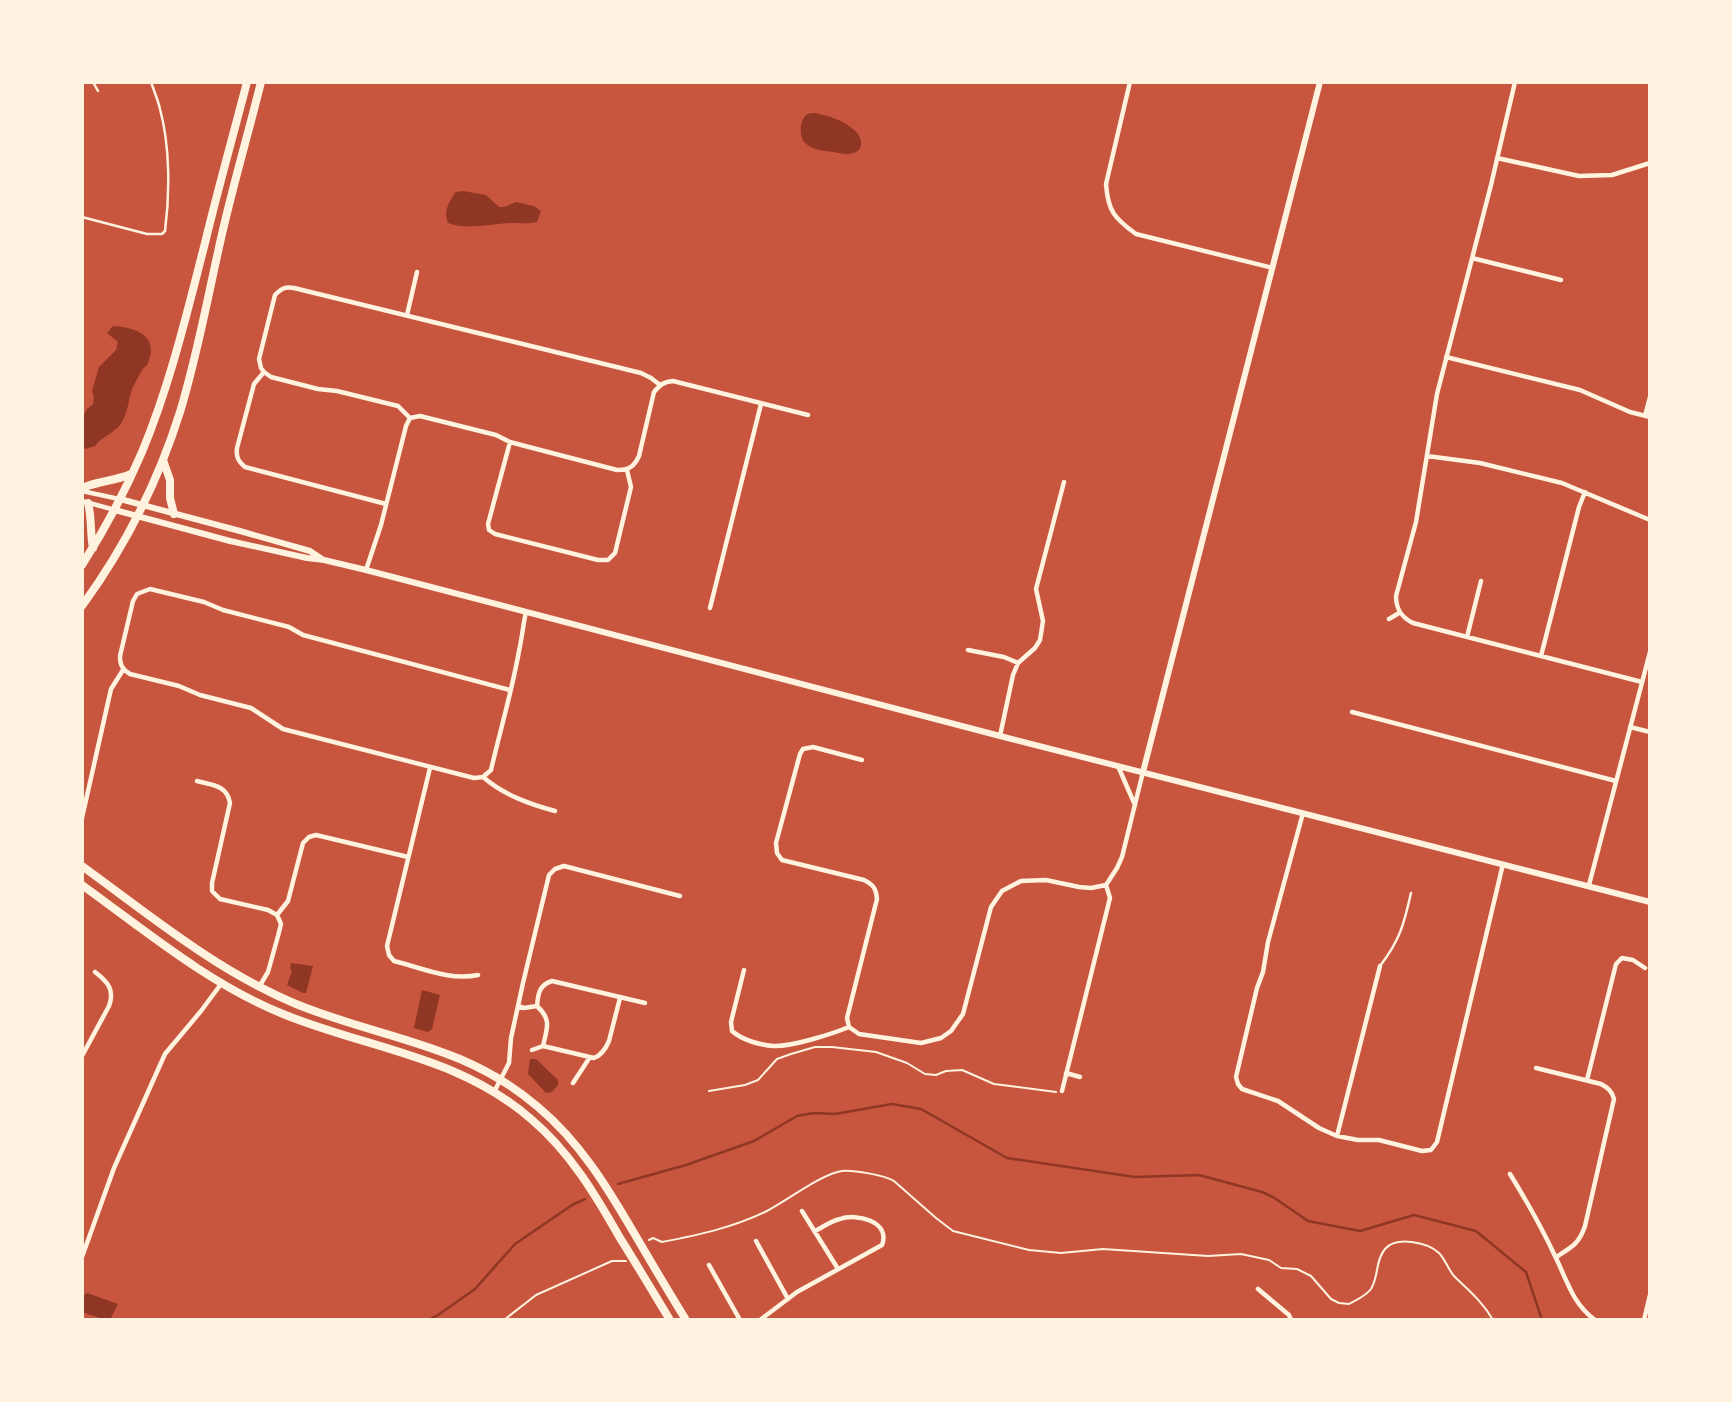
<svg xmlns="http://www.w3.org/2000/svg" width="1732" height="1402" viewBox="0 0 1732 1402" font-family="Inter,sans-serif">
<style>
.water{fill:#8f3625}
.lines{fill:none;stroke-linecap:round;stroke-linejoin:round}
.stream{stroke:#8f3625;stroke-width:2.5}
.path{stroke:#fff3e0;stroke-width:2}
.service{stroke:#fff3e0;stroke-width:2.5}
.minor{stroke:#fff3e0;stroke-width:4.5}
.tertiary{stroke:#fff3e0;stroke-width:6}
.primary{stroke:#fff3e0;stroke-width:8}
</style>
<rect width="100%" height="100%" fill="#c8553d"/>
<path class="water" d="M815,113C829,116 843,120 854,130C861,135 865,147 856,152C850,155 841,154 834,152C824,151 812,150 804,142C799,136 800,122 805,116C808,113 811,113 815,113Z
M463,191L486,195L499,207H504L516,202L534,206L541,211L537,222C529,224 522,223 514,223C493,223 469,231 448,223C443,212 449,201 456,192Z
M113,326C134,327 158,335 149,360C147,367 147,364 143,369C139,375 135,383 132,389C128,401 128,414 120,425C113,434 101,437 95,446L85,449L82,444L84,415L87,409L93,404L94,397L92,391L99,367L116,350L118,342L107,333Z
M291,963L313,966L306,993H303L287,985L292,971L290,968Z
M422,990L440,995L432,1029L428,1032L414,1028Z
M530,1059H536L558,1080V1085L552,1092L546,1093L528,1074Z
M87,1293L118,1304L111,1318L103,1319L82,1312V1297Z"/>
<g class="lines">
<path class="stream" d="M618,1184L686,1165L754,1141L797,1116L813,1113L835,1114L892,1104L921,1109L1007,1158L1135,1177L1199,1175L1262,1192L1273,1197L1308,1221L1360,1231L1414,1215L1476,1231L1526,1272L1542,1320
M428,1320L438,1315L475,1289L515,1244L572,1205L585,1199"/>
<path class="path" d="M709,1091L745,1085L758,1080L777,1059L791,1054L815,1047H832L876,1052L907,1063L925,1074L936,1075L946,1071L962,1070L994,1084L1056,1092
M649,1240L653,1238L662,1242C698,1235 732,1228 765,1212C785,1202 823,1173 842,1171C854,1170 884,1175 894,1181L936,1218L953,1231L1029,1250L1061,1253L1103,1249L1208,1256L1241,1254L1269,1260L1281,1268L1297,1269L1311,1276L1331,1299L1339,1303L1349,1304C1356,1300 1366,1296 1371,1289C1379,1276 1375,1261 1385,1249C1396,1236 1427,1242 1439,1253C1445,1259 1448,1269 1454,1276C1468,1290 1483,1302 1493,1320
M504,1320L536,1295L612,1261H626"/>
<path class="service" d="M93,82L98,91
M82,217L147,234H162L165,231C170,193 170,146 160,109C158,100 154,91 151,82
M1380,966C1400,940 1404,924 1411,893"/>
<path class="minor" d="M1130,82L1106,184C1108,211 1114,218 1136,234L1273,268
M1515,82L1491,185L1437,394L1416,522L1396,596C1396,609 1401,617 1413,623L1642,682
M1497,158L1579,176L1612,175L1650,163
M1472,258L1561,280
M407,315L417,272
M1446,357L1580,390L1630,412L1650,417
M264,372L254,384L237,448C236,457 238,461 245,467L386,504
M1645,416L1650,397
M410,418L398,406L337,391L318,389L271,377L264,372L261,368L259,359L275,295C281,289 285,286 294,288L641,373L651,378L660,385
M510,442L488,524L489,530L495,534L598,560H608L615,553L631,487L627,470
M1427,456L1480,463L1562,483L1650,520
M82,491L119,499
M82,501L115,510
M366,570L381,525L406,426L410,418L420,416L496,435L510,442L525,446L617,470C629,470 634,467 639,456L654,392C660,385 663,382 673,381L808,415
M710,608L761,404
M1389,619L1399,613
M1467,637L1481,581
M968,650L1004,657L1018,663
M1541,656L1579,507L1585,492
M510,690L303,635L289,627L223,610L204,602L150,589L137,594L133,601L120,656C120,665 122,669 130,674L179,686L200,695L251,708L283,729L474,778L483,777L491,770C500,731 512,691 519,651C522,638 523,625 526,612
M1352,712L1616,781
M1630,727L1650,732
M1000,736L1013,675L1018,663L1035,648L1040,640L1043,621L1036,589L1064,482
M862,760L813,747L803,749L800,754L776,843L777,853L782,860L864,880C874,885 876,889 877,899L847,1018L849,1027L859,1034L921,1043L941,1038L951,1031L963,1014L991,907L1002,891L1021,881L1046,880L1079,887L1091,888L1106,885
M1118,766L1135,805
M430,768L387,946L389,955L394,961C422,968 450,981 478,975
M483,777C504,795 529,804 555,811
M197,781C212,785 227,785 230,803L212,883V891L220,899L268,910L277,915L281,924L278,936L268,972L259,987
M1303,813L1268,942L1263,972L1257,988L1236,1077L1238,1084L1242,1089L1278,1101L1319,1128L1337,1136L1358,1140H1379L1422,1151L1431,1150L1437,1142L1503,864
M82,818L111,689L123,670
M1589,885L1650,652
M277,915L288,901L303,843L309,837L316,835L408,857
M744,970L731,1022L732,1031C742,1040 760,1045 773,1046C791,1047 832,1034 849,1027
M620,998L609,1041C606,1048 602,1055 594,1058L543,1046C547,1028 552,1020 537,1006C538,994 539,985 552,981L645,1003
M518,1006L524,1008L537,1006
M532,1050L543,1046
M82,1056L109,1006C115,990 108,982 95,972
M1536,1068L1601,1084C1608,1088 1612,1091 1614,1099L1585,1226C1579,1244 1572,1247 1556,1257
M1066,1073L1080,1077
M1587,1080L1616,964L1622,958L1633,960L1645,968
M573,1083L590,1057
M1062,1091L1110,898L1106,885L1117,868L1122,857L1143,772
M494,1092L509,1063L511,1038L523,983L549,875L555,869L564,866L680,896
M1337,1136L1380,966
M1510,1174C1526,1200 1542,1228 1555,1256C1567,1280 1572,1303 1595,1320
M802,1211L838,1269
M756,1241L788,1299
M82,1257L114,1168L165,1054L201,1011L221,984
M709,1265L740,1320
M1258,1289L1289,1315L1291,1320
M760,1320L797,1292L882,1245C891,1221 856,1213 840,1219C831,1221 823,1227 815,1231
M1644,1320L1650,1295"/>
<path class="tertiary" d="M120,499L240,531L310,551L322,559
M115,510L230,541L307,558L324,560L366,570L1000,736L1650,902
M1143,772L1320,82"/>
<path class="primary" d="M163,460L170,480V498L174,514
M82,488C98,481 115,481 131,474
M88,503C92,518 90,533 93,548
M82,565C105,529 125,492 142,452C170,385 187,313 205,243C218,189 233,136 247,82
M82,606C125,547 158,482 180,412C196,360 206,306 218,252C230,195 247,139 261,82
M82,866C151,916 217,971 296,1004C381,1039 464,1043 538,1107C580,1142 607,1187 634,1233C651,1262 668,1291 686,1320
M82,885C147,932 209,984 283,1014C369,1049 459,1056 531,1119C570,1152 595,1194 620,1238C637,1265 653,1292 670,1320"/>
</g>
<rect width="1732" height="1402" fill="none" stroke="#fff3e0" stroke-width="168"/>
</svg>
